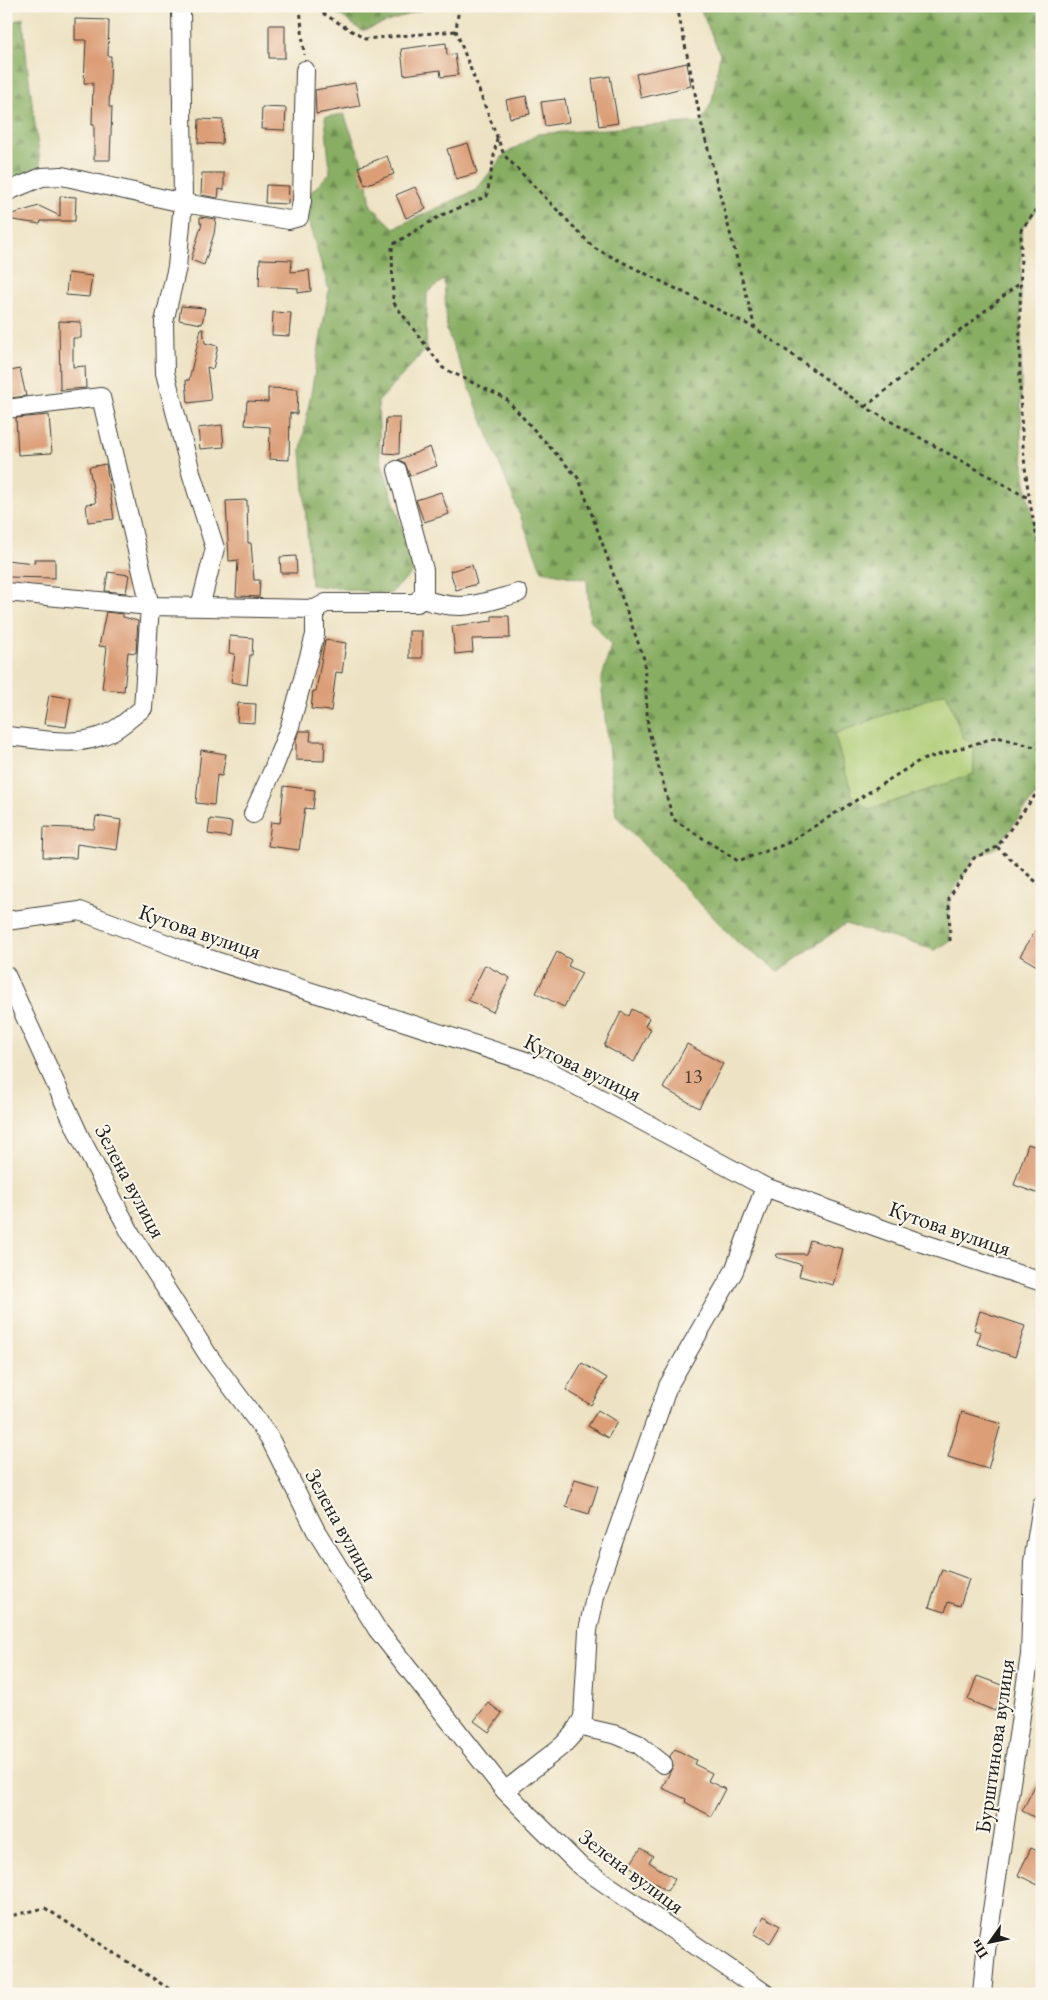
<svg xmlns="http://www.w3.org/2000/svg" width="1048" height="2000" viewBox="0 0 1048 2000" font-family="'EB Garamond',serif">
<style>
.green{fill:#abca71;stroke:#647346}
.forest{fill:url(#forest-firs);stroke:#526540;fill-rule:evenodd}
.building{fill:#db9e77}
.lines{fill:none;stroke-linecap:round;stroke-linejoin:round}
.minor-casing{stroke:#3b3a35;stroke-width:20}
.path{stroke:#3b3a35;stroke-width:3;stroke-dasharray:4 4;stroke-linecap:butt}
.minor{stroke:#fff;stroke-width:18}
.labels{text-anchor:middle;stroke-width:4;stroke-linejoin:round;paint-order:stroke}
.number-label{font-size:20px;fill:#4c3c33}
.street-label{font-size:22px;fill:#1c1c1c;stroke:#fbf7ec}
</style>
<defs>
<pattern id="forest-firs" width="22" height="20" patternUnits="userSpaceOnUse" patternTransform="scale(1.25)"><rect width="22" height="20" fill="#88ae63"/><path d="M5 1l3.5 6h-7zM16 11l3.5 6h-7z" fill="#6e8d51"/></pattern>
</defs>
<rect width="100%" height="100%" fill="#fbf7ec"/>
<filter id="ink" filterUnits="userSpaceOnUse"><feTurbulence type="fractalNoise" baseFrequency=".02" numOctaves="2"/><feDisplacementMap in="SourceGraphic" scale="10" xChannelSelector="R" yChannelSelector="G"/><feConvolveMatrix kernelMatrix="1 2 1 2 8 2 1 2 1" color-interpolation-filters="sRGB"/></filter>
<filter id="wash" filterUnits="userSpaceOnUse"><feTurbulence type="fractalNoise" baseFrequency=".0096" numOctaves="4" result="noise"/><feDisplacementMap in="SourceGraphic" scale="20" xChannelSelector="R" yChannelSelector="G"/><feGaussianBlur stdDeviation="1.12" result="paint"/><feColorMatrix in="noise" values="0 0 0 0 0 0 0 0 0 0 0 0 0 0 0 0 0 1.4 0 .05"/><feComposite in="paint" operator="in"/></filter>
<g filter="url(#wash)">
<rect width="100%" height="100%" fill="#ede2c3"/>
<path class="green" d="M946,692L963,737L974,745V774L869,810L853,797L834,734Z"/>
<path class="forest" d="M328,6H432L362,31Z
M699,6H1042V203L1021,230V442L1028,498L1042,556V786L997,847L974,858L949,898L950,941L935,950L845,924L779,971L739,944L616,816L601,682L611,645L590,619L587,580L542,571L447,331L444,279L427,293L426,349L378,402L380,457L415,570L390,594L311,585L301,450L329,290L302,201L330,173L325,117L344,114L367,176L371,206L394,228L476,190L504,155L538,134L701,122L712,102L720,54ZM946,692L963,737L974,745V774L869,810L853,797L834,734Z
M23,18L27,64L42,177L6,192V24Z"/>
<g id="blocks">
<path class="building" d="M75,19L109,20L108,56H111L109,107H112L110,160H94V125H92L93,83H84L86,40H75Z
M269,25H285V58H269Z
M446,43L447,55L455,54L458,75L441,77L440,70L404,75L401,49Z
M687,63L691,86L641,98L636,74Z
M610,76L618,123L599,126L592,79Z
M355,83L360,106L316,114L315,90Z
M526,96L530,114L510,118L506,100Z
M565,99L569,122L545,126L541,102Z
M262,107L286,108L285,130L261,129Z
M199,119L223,120L222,144L198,143Z
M468,143L477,173L456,179L447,149Z
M387,156L394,174L365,185L358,167Z
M202,173H224V190L219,189L218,198L201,195Z
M266,185L289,186L288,204L265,203Z
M415,187L426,209L406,218L396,195Z
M60,196L76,197L75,221H41L40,224L6,219V216L39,206L60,216Z
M200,217L216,219L214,234L204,265L191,260L202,223H200Z
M260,259L292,260L291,272L309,270L311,291L298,293V288L259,286Z
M68,273L92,276L89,297L66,295Z
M181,306L205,308L202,324L179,320Z
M273,312L291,313L289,336L272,335Z
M59,321L81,322V338H73V367L85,366L86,388L60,390Z
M201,329H203L205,343L218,346L213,369L207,367L211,400L188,403L186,380H189Z
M20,369L26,396L11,398L6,372Z
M268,388L298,389L297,414L290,413L289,460L269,459L270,427L245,425L247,401L268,402Z
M49,415L52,453L18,455L16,418Z
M386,418H400L399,454L384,453Z
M222,425L224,447L200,449L198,428Z
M430,447L437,466L410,476L405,463L398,460Z
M106,464L114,519L88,522L86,504L96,503L89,467Z
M441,492L449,514L424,522L416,500Z
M247,500L248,543H251L254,580H260L259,597L236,596L238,560L229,561L226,501Z
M296,556L297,573H281L280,557Z
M34,559H55V578L6,577V560L35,563Z
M472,565L477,584L456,590L450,571Z
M108,572L129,575L126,593L105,591Z
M106,612L123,614V617L138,621L136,653L128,652L124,691L102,689L107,647L99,646Z
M492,616H509L510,638L472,639L473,652L455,654L452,626L492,621Z
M409,631H422V658H409Z
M230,636L253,638L252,655H250L247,685L231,682L235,654L229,653Z
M325,640L346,643L342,673L336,672L331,711L311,709L313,691H316Z
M49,695L71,698L66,727L44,724Z
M238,703L256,704L255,723L237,722Z
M300,731H311L310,741H325L324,761L296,760V739Z
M201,750L226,754L222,776L217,775L214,805L196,803Z
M284,786L315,790L313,809L305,808L299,850L268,846L271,822L280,823Z
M96,816L121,820L117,850L77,844L76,858L43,857L44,827L94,829Z
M210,819L232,822L230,837L208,834Z
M1042,920V969L1020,956Z
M557,952L571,960L568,966L582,973L564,1007L536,993Z
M485,965L510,978L493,1012L468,1000Z
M632,1009L649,1018L645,1026L651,1029L634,1062L604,1046L621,1012L629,1016Z
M687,1044L723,1064L699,1108L663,1088Z
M1028,1144L1042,1149V1195L1014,1185Z
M810,1240L843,1249L833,1285L799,1276L802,1265L776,1257L777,1254H806Z
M980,1311L1025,1326L1015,1357L977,1344L981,1332L974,1330Z
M582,1363L607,1378L591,1405L566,1390Z
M598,1410L617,1422L608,1438L588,1426Z
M962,1412L1001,1424L988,1469L948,1457Z
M575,1479L598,1486L589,1514L566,1507Z
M942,1569L969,1579L960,1606L948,1602L945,1612L929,1607Z
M977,1676L1004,1686L995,1711L968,1700Z
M488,1703L502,1713L489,1732L474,1721Z
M675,1749L696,1760L694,1764L712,1773L708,1781L725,1789L711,1816L685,1802L686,1799L662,1788L673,1766L670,1756Z
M1042,1772V1821L1022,1811Z
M641,1848L653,1856L649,1862L675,1879L667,1891L629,1866Z
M1031,1848L1042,1853V1887L1018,1875Z
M764,1916L780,1926L770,1943L754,1934Z"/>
</g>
</g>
<g filter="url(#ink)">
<use href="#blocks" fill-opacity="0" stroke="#3b3a35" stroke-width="1"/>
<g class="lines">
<g class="minor-casing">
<path id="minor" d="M181,6L183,203L177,267L164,322L165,373L192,476L215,548L200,607
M6,192L42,177L62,176L183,203L289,220L299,217L302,201L305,70
M6,409L101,397L150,606L143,708C129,719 116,732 98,737C70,747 35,738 6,736
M6,592L150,606L315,609V635L290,726L272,772L253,814
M420,598C461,613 479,604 518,593
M315,609L326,603H417L424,594V570L397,470
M6,921L80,911L191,953L538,1065L765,1187L913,1240L1042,1282
M6,975L80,1137L131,1234L210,1358L269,1437L316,1531L377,1629L505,1791L580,1866L766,1994
M578,1726L617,1735L638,1744L663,1764
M505,1791L563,1745L574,1733L583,1718L588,1630L597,1588L668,1386L734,1271L765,1187
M982,1994L986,1951L1030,1655L1033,1562L1042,1505"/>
</g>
<path class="path" d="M300,6L304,55
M319,6L324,14L365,39L456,31
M459,6L456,31L504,155L594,248L755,328L865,407L1028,498
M677,6L701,122L755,328
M497,138L487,196L440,216L392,245L393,302L443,368L506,399L579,479L644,659L648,728L673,819L738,861L786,844L919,761L997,737L1042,749
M1042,203L1021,230C1021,339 1012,450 1042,556
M865,407L1021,282
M997,847L1042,887
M950,941L949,898L974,858L997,847L1042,786
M6,1917L45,1908L177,1994"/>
<use href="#minor" class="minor"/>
</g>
</g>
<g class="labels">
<g class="number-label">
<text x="693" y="1083">13</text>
</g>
<g class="street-label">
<text transform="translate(200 931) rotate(19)" y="8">Кутова вулиця</text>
<text transform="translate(583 1067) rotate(26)" y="8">Кутова вулиця</text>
<text transform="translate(131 1181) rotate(62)" y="8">Зелена вулиця</text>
<text transform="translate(950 1228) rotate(19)" y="8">Кутова вулиця</text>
<text transform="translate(342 1525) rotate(61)" y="8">Зелена вулиця</text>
<text transform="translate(994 1746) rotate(-82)" y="8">Бурштинова вулиця</text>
<text transform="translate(632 1871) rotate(37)" y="8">Зелена вулиця</text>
</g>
</g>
<rect width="1048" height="2000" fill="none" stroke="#fbf7ec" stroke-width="25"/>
<g transform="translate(990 1942) rotate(237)" stroke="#fbf7ec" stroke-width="4" paint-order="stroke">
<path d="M0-4L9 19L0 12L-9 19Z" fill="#1c1c1c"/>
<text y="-8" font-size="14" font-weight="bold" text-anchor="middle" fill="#1c1c1c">Пн</text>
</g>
</svg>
